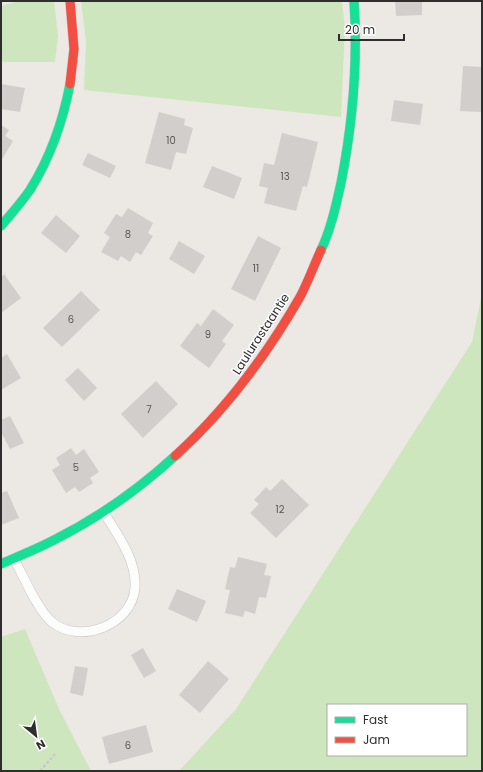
<svg xmlns="http://www.w3.org/2000/svg" width="483" height="772" viewBox="0 0 483 772" font-family="Poppins,sans-serif">
<style>
.green{fill:#cee6be;fill-rule:evenodd}
.building{fill:#d1cecb}
.lines{fill:none;stroke-linecap:round;stroke-linejoin:round}
.lane-casing{stroke:#c5c4c5;stroke-width:10}
.fast-casing{stroke:#c5c4c5;stroke-width:10}
.jam-casing{stroke:#c5c4c5;stroke-width:10}
.path{stroke:#c9c9c8;stroke-width:2.5;stroke-dasharray:3 2;stroke-linecap:butt}
.lane{stroke:#fcfcfb;stroke-width:9}
.fast{stroke:#16e098;stroke-width:9}
.jam{stroke:#f24e42;stroke-width:9}
.labels{text-anchor:middle;stroke-width:3;stroke-linejoin:round;paint-order:stroke}
.number-label{font-size:10px;fill:#585857}
.street-label{font-size:12px;fill:#2e2e2e;stroke:#fff}
</style>
<rect width="100%" height="100%" fill="#ece8e4"/>
<path class="green" d="M19,1H54L58,36L55,62H1V6Z
M81,1H342L345,29L341,117L84,90L86,41Z
M482,293V771H179L236,709L472,342ZM328,705H466V755H328Z
M25,629L59,709L91,771H1V637Z"/>
<path class="building" d="M395,1H422V15L396,16Z
M463,66L482,67V112L460,111Z
M1,84L25,88L20,112L1,109Z
M394,100L423,104L420,125L391,121Z
M159,112L185,119L184,125L193,128L186,154L176,152L171,170L145,163Z
M1,125L9,130L5,136L13,141L1,161Z
M282,133L318,142L307,187L303,186L296,211L264,203L268,188L259,186L264,163L274,165Z
M88,153L116,166L110,178L82,165Z
M212,166L242,178L234,199L203,187Z
M128,208L153,223L148,233L153,236L141,255L136,252L130,262L121,256L118,261L101,252L110,237L104,233L116,214L122,217Z
M56,215L80,236L66,253L41,233Z
M258,236L281,248L255,301L231,289Z
M179,241L205,256L194,274L169,259Z
M4,274L21,298L1,313V277Z
M81,291L100,310L62,347L43,328Z
M213,309L234,325L222,341L226,344L209,368L180,346L197,323L201,326Z
M7,354L21,378L1,390V358Z
M78,368L97,388L84,401L65,380Z
M156,381L178,404L143,438L121,414Z
M10,416L24,443L10,449L1,432V420Z
M71,448L76,455L84,449L99,472L90,478L93,483L79,492L75,487L66,493L52,470L60,465L56,458Z
M282,479L309,505L276,538L250,513L259,504L254,500L266,487L270,491Z
M7,491L19,518L1,525V493Z
M238,557L267,564L264,575L271,576L266,598L259,597L255,614L245,611L243,617L225,613L230,590L225,589L230,567L235,568Z
M177,589L206,601L197,622L168,609Z
M143,648L156,671L144,678L131,655Z
M208,661L229,679L200,713L179,695Z
M75,666L88,668L83,696L70,693Z
M146,725L153,752L109,764L102,737Z"/>
<g class="lines">
<g class="lane-casing">
<path id="lane" d="M14,559C24,577 37,609 52,622C80,645 132,625 135,588C137,561 118,535 104,513"/>
</g>
<g class="fast-casing">
<path id="fast" d="M1,226C11,214 21,203 30,190C50,158 63,121 70,84
M321,250C331,229 336,205 341,183C353,122 358,62 354,1
M1,564C19,556 37,549 54,540C98,518 139,489 175,456"/>
</g>
<g class="jam-casing">
<path id="jam" d="M70,1L74,49L70,84
M175,456C226,410 266,356 300,297C308,282 314,265 321,250"/>
</g>
<path class="path" d="M40,771L55,754"/>
<use href="#lane" class="lane"/>
<use href="#fast" class="fast"/>
<use href="#jam" class="jam"/>
</g>
<g class="labels">
<g class="number-label">
<text x="171" y="144">10</text>
<text x="285" y="180">13</text>
<text x="128" y="238">8</text>
<text x="256" y="272">11</text>
<text x="71" y="323">6</text>
<text x="208" y="338">9</text>
<text x="149" y="413">7</text>
<text x="76" y="471">5</text>
<text x="280" y="513">12</text>
<text x="128" y="749">6</text>
</g>
<g class="street-label">
<text transform="translate(261 334) rotate(-57)" y="4">Laulurastaantie</text>
</g>
</g>
<rect width="483" height="772" fill="none" stroke="#2e2e2e" stroke-width="4"/>
<rect x="327" y="704" width="140" height="52" fill="#ffffff" stroke="#ababab"/>
<rect x="335" y="717" width="20" height="6" fill="#16e098" stroke="#ababab"/>
<text x="363" y="724" font-size="12" fill="#2e2e2e">Fast</text>
<rect x="335" y="737" width="20" height="6" fill="#f24e42" stroke="#ababab"/>
<text x="363" y="744" font-size="12" fill="#2e2e2e">Jam</text>
<g transform="translate(36 736) rotate(151)" stroke="#ffffff" stroke-width="3" paint-order="stroke">
<path d="M0-3L7 15L0 10L-7 15Z" fill="#2e2e2e"/>
<text y="-6" font-size="11" font-weight="bold" text-anchor="middle" fill="#2e2e2e">N</text>
</g>
<path d="M339 34v6h65v-6" fill="none" stroke="#2e2e2e" stroke-width="2"/>
<text x="345" y="34" font-size="12" fill="#2e2e2e" stroke="#ffffff" stroke-width="3" paint-order="stroke">20 m</text>
</svg>
